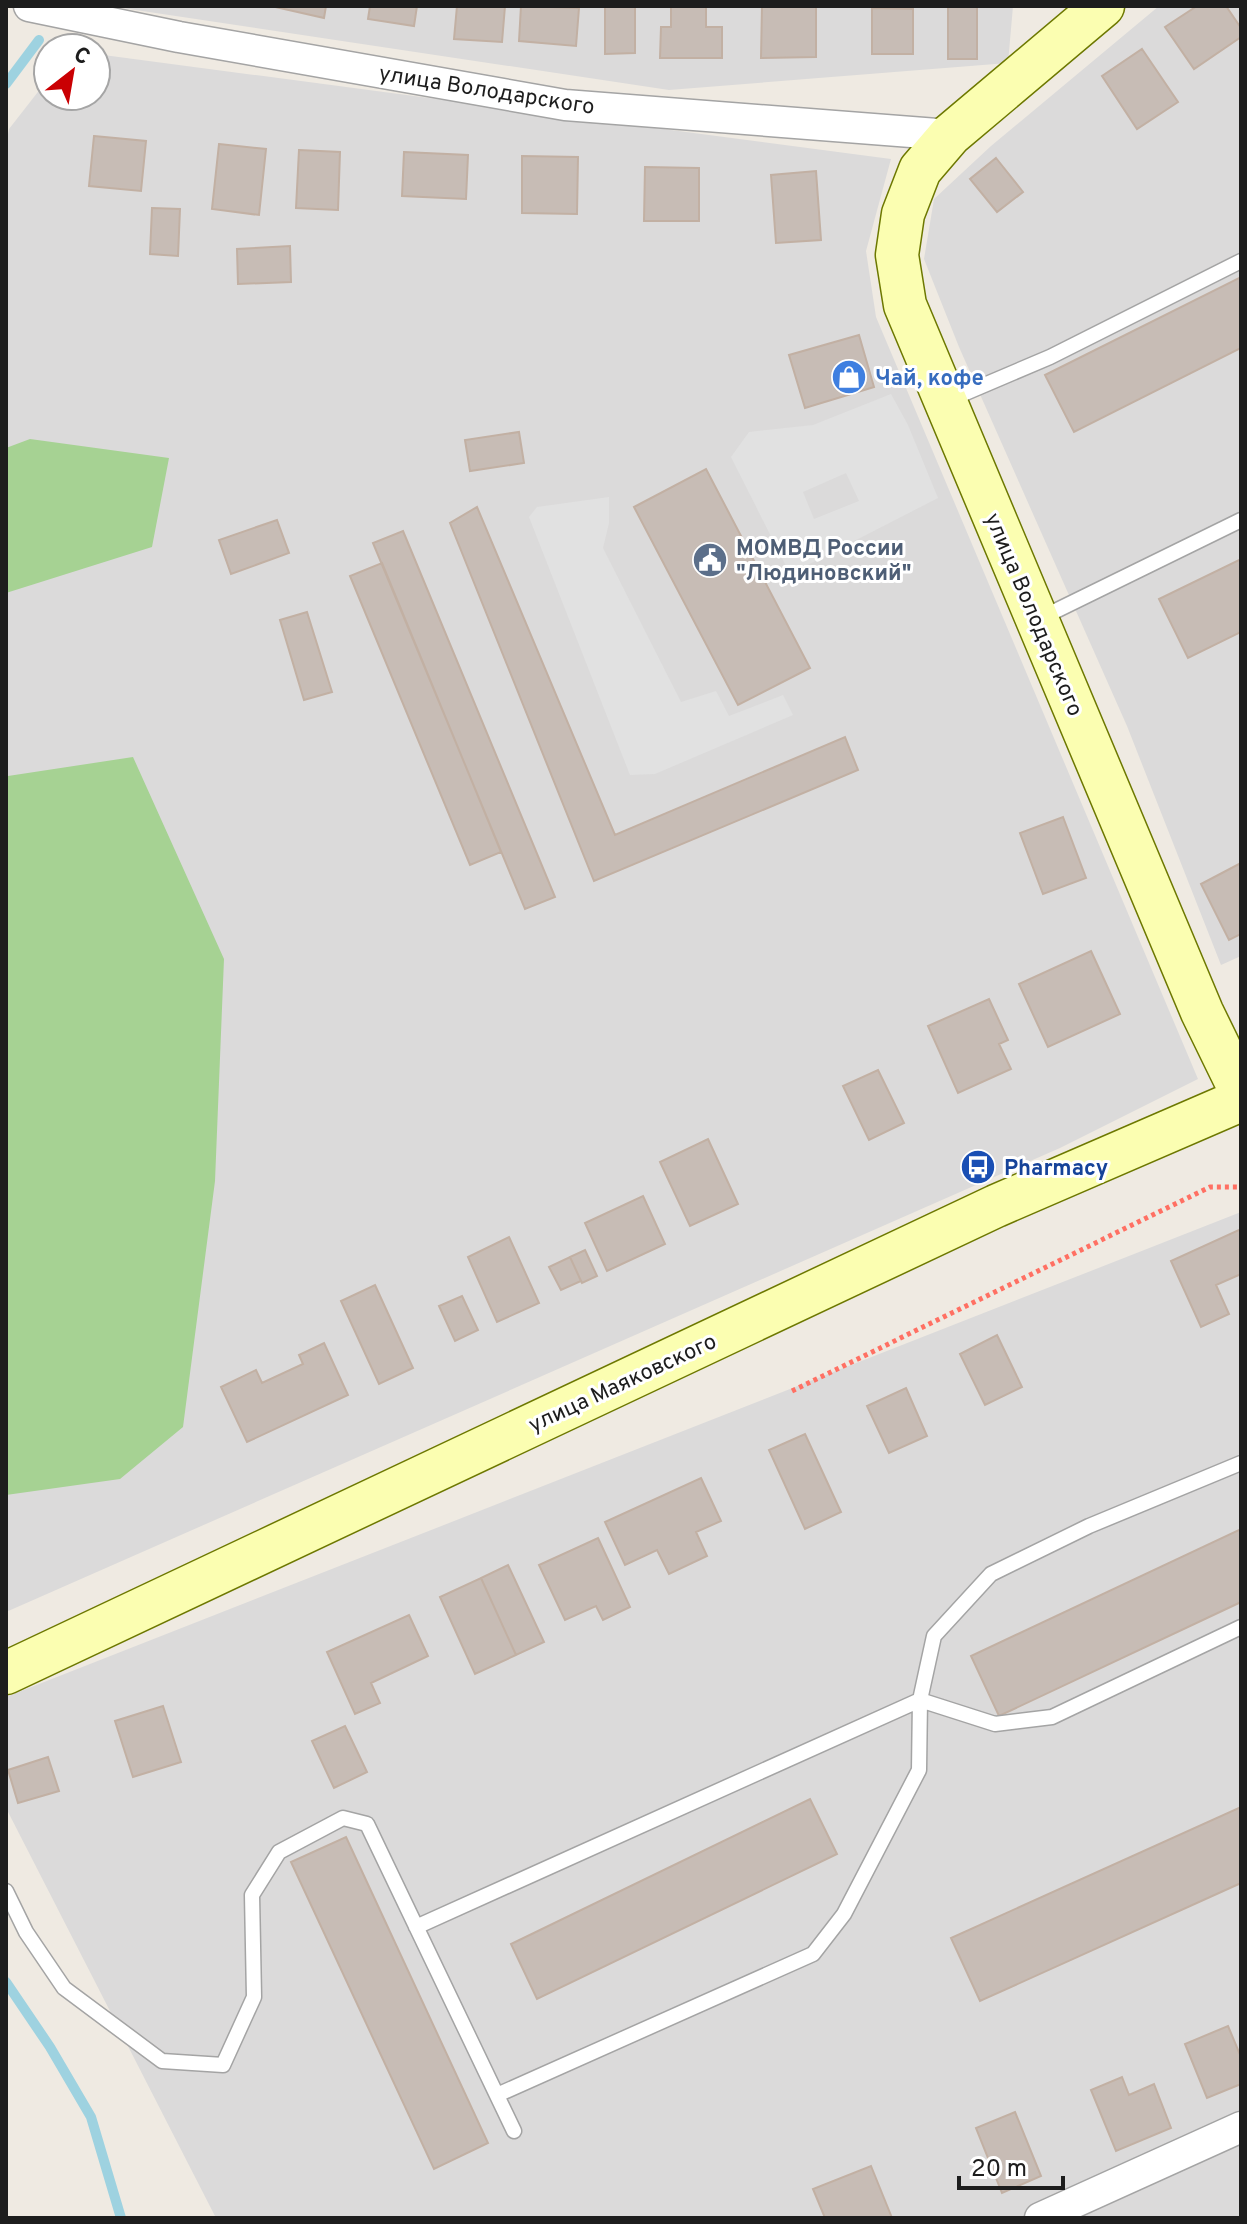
<svg xmlns="http://www.w3.org/2000/svg" width="1247" height="2224" viewBox="0 0 1247 2224" font-family="Overpass,sans-serif">
<style>
.residential{fill:#dbdada}
.forest{fill:#a6d293}
.parking{fill:#e1e1e1;fill-rule:evenodd}
.lines{fill:none;stroke-linecap:round;stroke-linejoin:round}
.stream{stroke:#9ed2e0;stroke-width:10}
.building{fill:#c7bcb5;stroke:#c2b0a3;stroke-width:2}
.lane-casing{stroke:#a4a4a4;stroke-width:17}
.street-casing{stroke:#a4a4a4;stroke-width:33}
.secondary-casing{stroke:#6d7800;stroke-width:45}
.path{stroke:#ff7063;stroke-width:5;stroke-dasharray:4 4;stroke-linecap:butt}
.lane{stroke:#fff;stroke-width:14}
.street{stroke:#fff;stroke-width:30}
.secondary{stroke:#fbfeb1;stroke-width:42}
.labels{text-anchor:middle;stroke-width:6;stroke-linejoin:round;paint-order:stroke}
.street-label{font-size:22px;fill:#1d1d1d;stroke:#fff}
.shop-label{font-size:22px;font-weight:bold;fill:#366cbe;stroke:#fff;text-anchor:start}
.service-label{font-size:22px;font-weight:bold;fill:#4e5e75;stroke:#fff;text-anchor:start}
.transit-label{font-size:22px;font-weight:bold;fill:#164399;stroke:#fff;text-anchor:start}
</style>
<rect width="100%" height="100%" fill="#efeae2"/>
<path class="residential" d="M109,6H1013L1008,63L669,90Z
M1159,6H1241V956L1221,965L1127,726L959,347L924,259L934,199L991,146Z
M96,54L891,159L866,251L876,317L1198,1079L1060,1148L6,1612V145L9,129L48,79V96H96Z
M1241,1212V2218H216L6,1808V1697Z"/>
<path class="forest" d="M30,439L169,458L152,547L6,593V448Z
M6,752L8,776L133,757L224,959L215,1181L183,1427L120,1479L6,1495Z"/>
<path class="parking" d="M891,394L908,425L938,498L790,574L731,457L749,432L813,425ZM846,473L859,501L814,519L803,492Z
M609,497V523L603,548L681,702L716,691L729,716L783,695L793,715L655,774L630,775L529,517L537,507Z"/>
<g class="lines">
<path class="stream" d="M6,84L39,40
M6,1982L50,2047L91,2117L121,2218"/>
</g>
<path class="building" d="M271,6H326L324,18Z
M370,6H417L414,26L368,19Z
M457,6H505L502,42L454,39Z
M521,6L579,8L576,46L519,41Z
M605,6H635V53L605,54Z
M671,6H706V27H722V58H660L661,27H671Z
M762,6H816V57L761,58Z
M948,6H977V59H948Z
M1197,6H1226L1241,28V37L1194,69L1165,27Z
M872,8L913,9V54H872Z
M1142,49L1178,102L1137,129L1102,76Z
M94,136L146,141L141,191L89,186Z
M219,144L266,149L259,215L212,209Z
M299,150L340,152L338,210L296,208Z
M404,152L468,155L466,199L402,196Z
M522,156L578,157L577,214L522,213Z
M996,158L1023,192L997,212L970,179Z
M645,167L699,168V221H644Z
M816,171L821,240L776,243L771,175Z
M152,208L180,209L178,256L150,254Z
M290,246L291,282L238,284L237,249Z
M1241,277V348L1074,432L1045,375Z
M859,335L874,387L805,408L789,355Z
M519,432L524,463L470,471L465,440Z
M706,469L810,668L738,705L634,507Z
M477,507L615,835L845,737L858,770L594,881L450,523Z
M277,520L289,553L231,574L219,540Z
M403,531L555,897L525,909L373,543Z
M1241,559V632L1188,658L1159,599Z
M382,563L501,852L470,865L350,576Z
M307,612L332,692L304,700L280,620Z
M1063,817L1086,878L1043,894L1020,833Z
M1241,863V934L1229,940L1201,884Z
M1091,951L1120,1014L1048,1047L1019,984Z
M989,999L1008,1040L999,1044L1011,1069L958,1093L928,1026Z
M878,1070L904,1123L869,1140L843,1086Z
M708,1139L738,1204L690,1226L660,1162Z
M643,1196L665,1244L607,1271L585,1223Z
M1241,1229V1274L1216,1285L1229,1314L1201,1327L1171,1261Z
M509,1237L539,1303L497,1322L468,1257Z
M585,1250L597,1276L582,1283L570,1257Z
M570,1257L581,1281L561,1290L549,1267Z
M375,1285L413,1368L379,1384L341,1301Z
M462,1296L478,1330L455,1341L439,1306Z
M997,1335L1022,1387L985,1405L960,1354Z
M324,1343L348,1395L247,1442L221,1387L256,1370L262,1383L303,1364L299,1355Z
M906,1388L927,1436L889,1453L867,1406Z
M805,1434L841,1512L805,1529L769,1450Z
M701,1478L721,1521L696,1532L707,1556L669,1574L657,1550L625,1565L605,1522Z
M1241,1529V1602L999,1716L971,1656Z
M598,1538L630,1607L603,1620L596,1606L565,1620L539,1565Z
M508,1565L544,1642L516,1655L481,1578Z
M481,1578L516,1655L475,1674L440,1597Z
M409,1615L428,1656L371,1683L380,1703L355,1714L327,1652Z
M163,1706L181,1762L133,1777L115,1721Z
M345,1726L367,1772L334,1788L312,1741Z
M48,1757L59,1791L18,1803L8,1770Z
M810,1799L837,1854L537,1999L511,1944Z
M1241,1807V1883L980,2001L951,1938Z
M346,1837L488,2143L434,2169L291,1862Z
M1228,2026L1241,2057V2084L1207,2098L1185,2044Z
M1122,2077L1129,2095L1154,2084L1171,2128L1116,2151L1091,2090Z
M1015,2112L1041,2176L1002,2193L976,2128Z
M871,2166L892,2218H825L813,2189Z"/>
<g class="lines">
<g class="lane-casing">
<path id="lane" d="M949,400L1050,357L1241,261
M1041,618L1241,520
M6,1891L26,1932L64,1988L162,2061L223,2065L254,1997L252,1895L279,1852L343,1818L367,1824L514,2131
M416,1927L920,1700L995,1724L1052,1717L1241,1627
M497,2095L813,1954L844,1914L919,1770L920,1700L934,1636L991,1574L1089,1526L1241,1463"/>
</g>
<g class="street-casing">
<path id="street" d="M29,6L179,37L565,105L950,135
M1040,2218L1241,2127"/>
</g>
<g class="secondary-casing">
<path id="secondary" d="M1103,6L950,135L920,170L903,214L897,255L905,305L1202,1012L1241,1092
M6,1673L996,1206L1241,1100"/>
</g>
<path class="path" d="M792,1391L1210,1187H1241"/>
<use href="#lane" class="lane"/>
<use href="#street" class="street"/>
<use href="#secondary" class="secondary"/>
</g>
<defs>
<g id="shop-disc" transform="scale(1.8)"><circle r="9.5" fill="#3f7fe0" stroke="#fff"/><path d="M-5-2.5h2.3a2.7 3.5 0 0 1 5.4 0H5L5.5 6h-11ZM-1.5-2.5h3a1.5 2.3 0 0 0-3 0Z" fill="#fff"/></g>
<g id="civic-disc" transform="scale(1.8)"><circle r="9.5" fill="#5c6f8a" stroke="#fff"/><path d="M-.6-6.5H3V-4.5H.6V-3L4-1V1h2V6H-6V1h2V-1L-.6-3ZM-1.2 2.5V6h2.4V2.5Z" fill="#fff"/></g>
<g id="bus-disc" transform="scale(1.8)"><circle r="9.5" fill="#1a4fb4" stroke="#fff"/><path d="M-5-6H5V4H4V6H2V4H-2V6H-4V4H-5ZM-3.5-4V0h7V-4ZM-3.5 1.2v1.5H-2V1.2ZM2 1.2v1.5H3.5V1.2Z" fill="#fff"/></g>
</defs>
<g fill-rule="evenodd">
<use href="#shop-disc" x="849" y="377"/>
<use href="#civic-disc" x="710" y="560"/>
<use href="#bus-disc" x="978" y="1167"/>
</g>
<g class="labels">
<g class="street-label">
<text transform="translate(487 89) rotate(9)" y="8">улица Володарского</text>
<text transform="translate(1035 614) rotate(67)" y="8">улица Володарского</text>
<text transform="translate(622 1382) rotate(-25)" y="8">улица Маяковского</text>
</g>
<g class="shop-label">
<text x="875" y="385">Чай, кофе</text>
</g>
<g class="service-label">
<text x="736" y="555">МОМВД России<tspan x="736" dy="25">"Людиновский"</tspan></text>
</g>
<g class="transit-label">
<text x="1004" y="1175">Pharmacy</text>
</g>
</g>
<rect width="1247" height="2224" fill="none" stroke="#1d1d1d" stroke-width="16"/>
<g transform="translate(72 72) rotate(31)"><circle r="38" fill="#ffffff" stroke="#a5a5a5" stroke-width="2"/>
<path d="M0-6L14 30L0 20L-14 30Z" fill="#ca0003"/>
<text y="-12" font-size="22" font-weight="bold" text-anchor="middle" fill="#1d1d1d">С</text>
</g>
<path d="M959 2176v12h104v-12" fill="none" stroke="#1d1d1d" stroke-width="4"/>
<text x="971" y="2176" font-size="24" fill="#1d1d1d" stroke="#ffffff" stroke-width="6" paint-order="stroke">20 m</text>
</svg>
